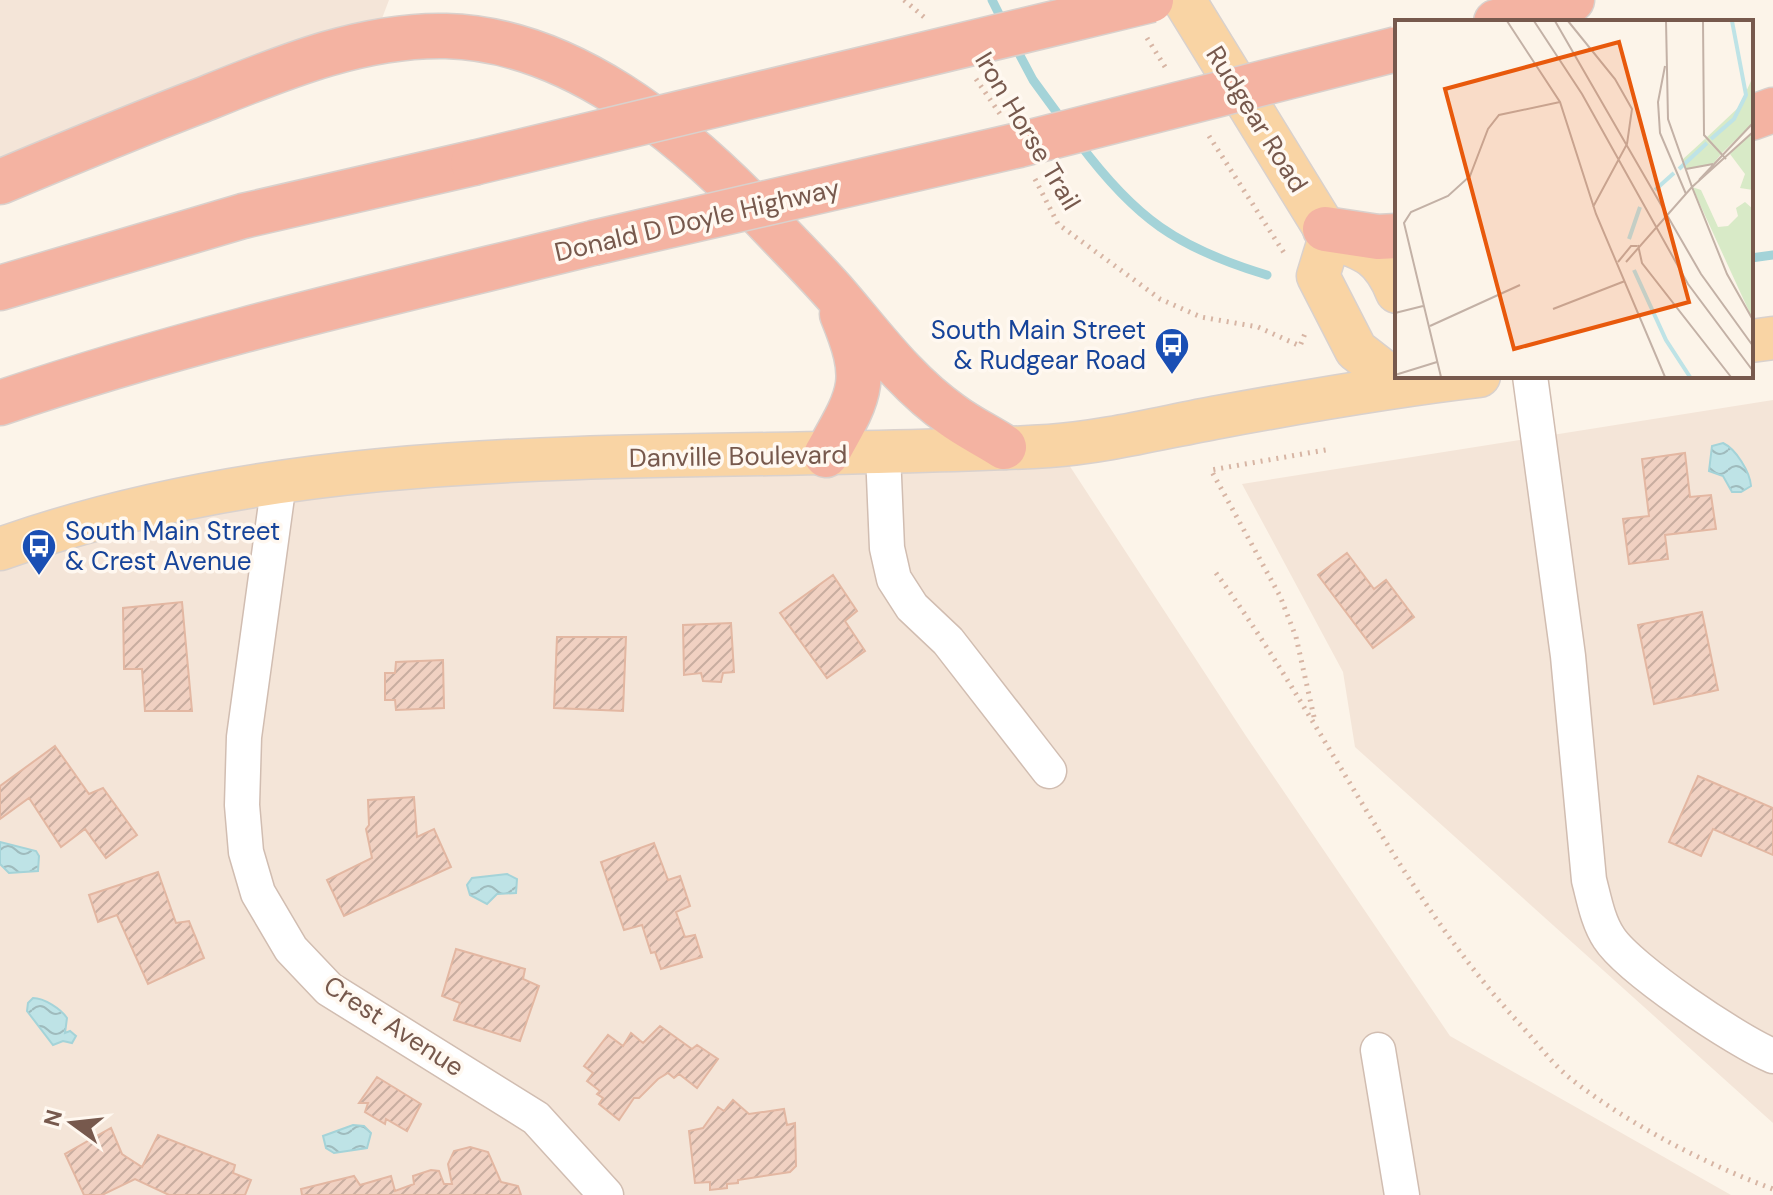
<svg xmlns="http://www.w3.org/2000/svg" width="1773" height="1195" viewBox="0 0 1773 1195" font-family="'DM Sans',sans-serif">
<style>
.residential{fill:#f4e5d8}
.water{fill:url(#water-waves);stroke:#a4d3d8;stroke-width:2}
.lines{fill:none;stroke-linecap:round;stroke-linejoin:round}
.stream{stroke:#a4d3d8;stroke-width:9}
.building{fill:url(#building-hatch);stroke:#e3b7a2;stroke-width:2}
.minor-casing{stroke:#d1bdb1;stroke-width:37}
.major-casing{stroke:#d9d1cd;stroke-width:45}
.highway-casing{stroke:#d9d1cd;stroke-width:47}
.path{stroke:#d7b5a4;stroke-width:5;stroke-dasharray:2 6;stroke-linecap:butt}
.minor{stroke:#fff;stroke-width:34}
.major{stroke:#f9d4a4;stroke-width:42}
.highway{stroke:#f4b3a2;stroke-width:44}
.highway-bridge-casing{stroke:#d9d1cd;stroke-width:47;stroke-linecap:butt}
.highway-bridge{stroke:#f4b3a2;stroke-width:44}
.labels{text-anchor:middle;stroke-width:7;stroke-linejoin:round;paint-order:stroke}
.street-label{font-size:26px;fill:#77594d;stroke:#fff8f0}
.transit-label{font-size:26px;fill:#164399;stroke:#fff8f0;text-anchor:end}
.inset-river{fill:none;stroke:#bee3e6;stroke-width:4}
.inset-road{fill:none;stroke:#c3b1a6;stroke-width:2}
.view{fill:#e8590c;fill-opacity:0.15;stroke:#e8590c;stroke-width:4}
.inset-edge{fill:none;stroke:#77594d;stroke-width:4}
</style>
<defs>
<pattern id="water-waves" width="16" height="10" patternUnits="userSpaceOnUse" patternTransform="scale(2)"><rect width="16" height="10" fill="#bee3e6"/><path d="M0 5q4-4 8 0t8 0" fill="none" stroke="#9fbbbd"/></pattern>
<pattern id="building-hatch" width="6" height="6" patternUnits="userSpaceOnUse" patternTransform="scale(2)"><rect width="6" height="6" fill="#f1d1c2"/><path d="M-1 1l2-2M0 6l6-6M5 7l2-2" fill="none" stroke="#c8ada0"/></pattern>
</defs>
<rect width="100%" height="100%" fill="#fcf4e9"/>
<path class="residential" d="M0,0H389L373,42L0,182Z
M1773,400V1123L1355,747L1343,672L1242,484Z
M1056,445L1246,736L1450,1036L1731,1195H0V553L262,480Z"/>
<path class="water" d="M1723,443C1736,449 1750,472 1751,486L1741,492H1732L1723,476L1709,471L1712,446Z
M0,842L36,851L39,856L38,871L9,873L0,864Z
M507,874L517,879L516,893L497,894L487,904L470,895L467,885L472,878Z
M33,998C44,998 61,1009 67,1018L65,1033L70,1031L76,1036L72,1043L63,1041L53,1045L27,1011L28,1003Z
M353,1125L364,1126L371,1133L367,1148L334,1153L326,1148L323,1136Z"/>
<g class="lines">
<path class="stream" d="M992,0L1003,22
M1015,46L1033,80L1063,121
M1079,143C1135,218 1177,248 1267,275
M1751,258L1773,255"/>
</g>
<path class="building" d="M1685,453L1690,497L1711,495L1716,529L1665,535L1668,559L1629,564L1623,519L1649,516L1642,459Z
M1347,553L1374,589L1386,580L1414,617L1373,648L1318,575Z
M833,575L857,611L845,621L865,651L827,678L780,613Z
M182,602L192,711H145L142,669H124L123,608Z
M1702,612L1718,690L1654,704L1638,625Z
M731,623L734,672L723,673L721,682L703,681L701,673L684,675L683,625Z
M557,637H626L623,711L554,708Z
M443,660L444,708L396,710L395,700H385V673H395L396,662Z
M55,746L89,794L103,788L137,835L106,858L85,829L61,847L29,798L0,819V786Z
M1698,776L1773,808V855L1713,829L1701,856L1669,842Z
M414,797L417,837L434,829L451,867L344,916L327,880L372,858L366,829L369,825L368,800Z
M654,843L668,880L680,876L690,906L676,912L685,937L695,935L702,957L661,969L655,952L651,953L642,925L624,930L601,862Z
M158,872L176,923L189,921L204,958L148,984L117,915L98,922L89,895Z
M456,949L525,969L523,979L539,986L520,1041L454,1020L460,1003L442,996Z
M660,1026L692,1049L697,1045L718,1059L697,1088L679,1074L674,1078L668,1073L658,1079L639,1098H634L619,1120L599,1104L603,1098L597,1094L600,1091L587,1081L593,1073L584,1066L608,1035L623,1046L631,1033L643,1043Z
M377,1077L421,1104L407,1131L386,1119L385,1124L365,1112L368,1103H359Z
M733,1100L749,1114L784,1109L787,1125L795,1123L796,1166L790,1172L738,1180V1183L727,1184V1188L710,1190V1182L695,1183L689,1131L703,1128L718,1107L724,1111Z
M111,1128L122,1154L142,1167L158,1135L235,1165L233,1173L251,1180L245,1195H169L135,1179L102,1195H84L65,1154Z
M470,1147L488,1152L501,1182L518,1186L521,1195H302L301,1189L354,1176L360,1185L391,1176L395,1191L414,1184L413,1176L431,1170L439,1171L444,1184H452L448,1164L454,1151Z"/>
<g class="lines">
<g class="minor-casing">
<path id="minor" d="M1530,376L1568,656L1589,880C1594,899 1598,922 1609,938C1629,969 1738,1042 1773,1056
M883,453L887,548L894,579L912,607L948,641L1049,771
M279,482L244,737L242,805L246,852L258,893L291,949L329,989L536,1118L606,1195
M1378,1050L1402,1195"/>
</g>
<g class="major-casing">
<path id="major" d="M1184,0L1330,237C1366,250 1382,255 1397,292
M1330,237L1318,276L1356,350L1401,385
M1751,341L1773,338
M0,549C336,430 700,466 1049,446C1106,442 1164,427 1219,417C1306,401 1392,386 1479,376"/>
</g>
<g class="highway-casing">
<path id="highway" d="M1496,22L1572,0
M1751,118L1773,110
M0,182C67,154 134,126 202,100C279,69 361,34 446,36C569,39 679,130 760,214C786,242 814,269 839,298C874,339 907,384 952,415C968,427 987,436 1004,447
M1325,229L1378,237L1397,236
M0,288L243,216L473,163
M0,403C194,337 395,292 593,243
M826,455C861,393 870,382 842,314"/>
</g>
<path class="path" d="M904,0L924,17
M1147,38L1167,70
M976,79L1000,114
M1209,136L1286,256
M1035,179L1058,224L1160,299L1201,317L1258,327L1300,346L1306,331
M1216,573C1322,718 1396,888 1517,1021C1534,1039 1551,1063 1571,1079C1630,1125 1703,1163 1773,1189
M1314,717L1296,637L1280,596L1211,470L1331,449"/>
<use href="#minor" class="minor"/>
<use href="#major" class="major"/>
<use href="#highway" class="highway"/>
<g class="highway-bridge-casing">
<path id="highway-bridge" d="M473,163L1151,0
M593,243L1019,145L1397,49"/>
</g>
<use href="#highway-bridge" class="highway-bridge"/>
</g>
<defs>
<g id="bus-pin" transform="scale(1.8)"><path d="M0 17L-7.5 6A9.5 9.5 0 1 1 7.5 6Z" fill="#1a4fb4" stroke="#fff8f0"/><path d="M-5-6H5V4H4V6H2V4H-2V6H-4V4H-5ZM-3.5-4V0h7V-4ZM-3.5 1.2v1.5H-2V1.2ZM2 1.2v1.5H3.5V1.2Z" fill="#fff"/></g>
</defs>
<g fill-rule="evenodd">
<use href="#bus-pin" x="1172" y="345"/>
<use href="#bus-pin" x="39" y="546"/>
</g>
<g class="labels">
<g class="street-label">
<text transform="translate(1257 119) rotate(58)" y="9">Rudgear Road</text>
<text transform="translate(1028 131) rotate(59)" y="9">Iron Horse Trail</text>
<text transform="translate(697 220) rotate(-13)" y="9">Donald D Doyle Highway</text>
<text transform="translate(738 456) rotate(-1)" y="9">Danville Boulevard</text>
<text transform="translate(394 1026) rotate(33)" y="9">Crest Avenue</text>
</g>
<g class="transit-label">
<text x="1146" y="339">South Main Street<tspan x="1146" dy="30">&amp; Rudgear Road</tspan></text>
<text x="65" y="540" text-anchor="start">South Main Street<tspan x="65" dy="30">&amp; Crest Avenue</tspan></text>
</g>
</g>
<g transform="translate(1395 20)">
<rect width="358" height="358" fill="#fcf4e9"/>
<path d="M358,112V170L345,168L350,154L335,134ZM310,119L326,134L318,144L291,149L287,140ZM297,167L306,170L323,207L333,206L343,196L341,188L350,182L358,189V300Z" fill="#d8eac7"/>
<path d="M356,61L358,103L326,134L310,119L344,87Z" fill="#d8eac7"/>
<path class="inset-river" d="M316,119L339,99L351,75L337,1M284,149L312,123M260,170L279,153M234,219L245,187M239,250L271,320L295,357"/>
<path class="inset-road" d="M112,1L165,82L201,194L270,357M139,1L187,74L293,264L358,351M160,1L306,254L358,326M173,1L220,59L237,89L232,124L198,187M308,1L309,115L331,139M270,46L263,82L265,113L291,174M291,149L318,144M304,160L358,103M297,167L358,112M297,167L332,254L358,300M243,225L247,243L336,357M223,242L236,226H242M231,242L297,167L273,99L271,1M158,289L230,261M0,293L28,286M35,306L125,265M0,355L42,342M46,357L9,203L16,192L53,176L75,156L93,109L104,95L165,82"/>
<path class="view" d="M224,22L294,282L119,329L50,69Z"/>
<rect width="358" height="358" class="inset-edge"/>
</g>
<g transform="translate(72 1123) rotate(285)" stroke="#fff8f0" stroke-width="6" paint-order="stroke">
<path d="M0-6L14 30L0 20L-14 30Z" fill="#77594d"/>
<text y="-12" font-size="22" font-weight="bold" text-anchor="middle" fill="#77594d">N</text>
</g>
</svg>
